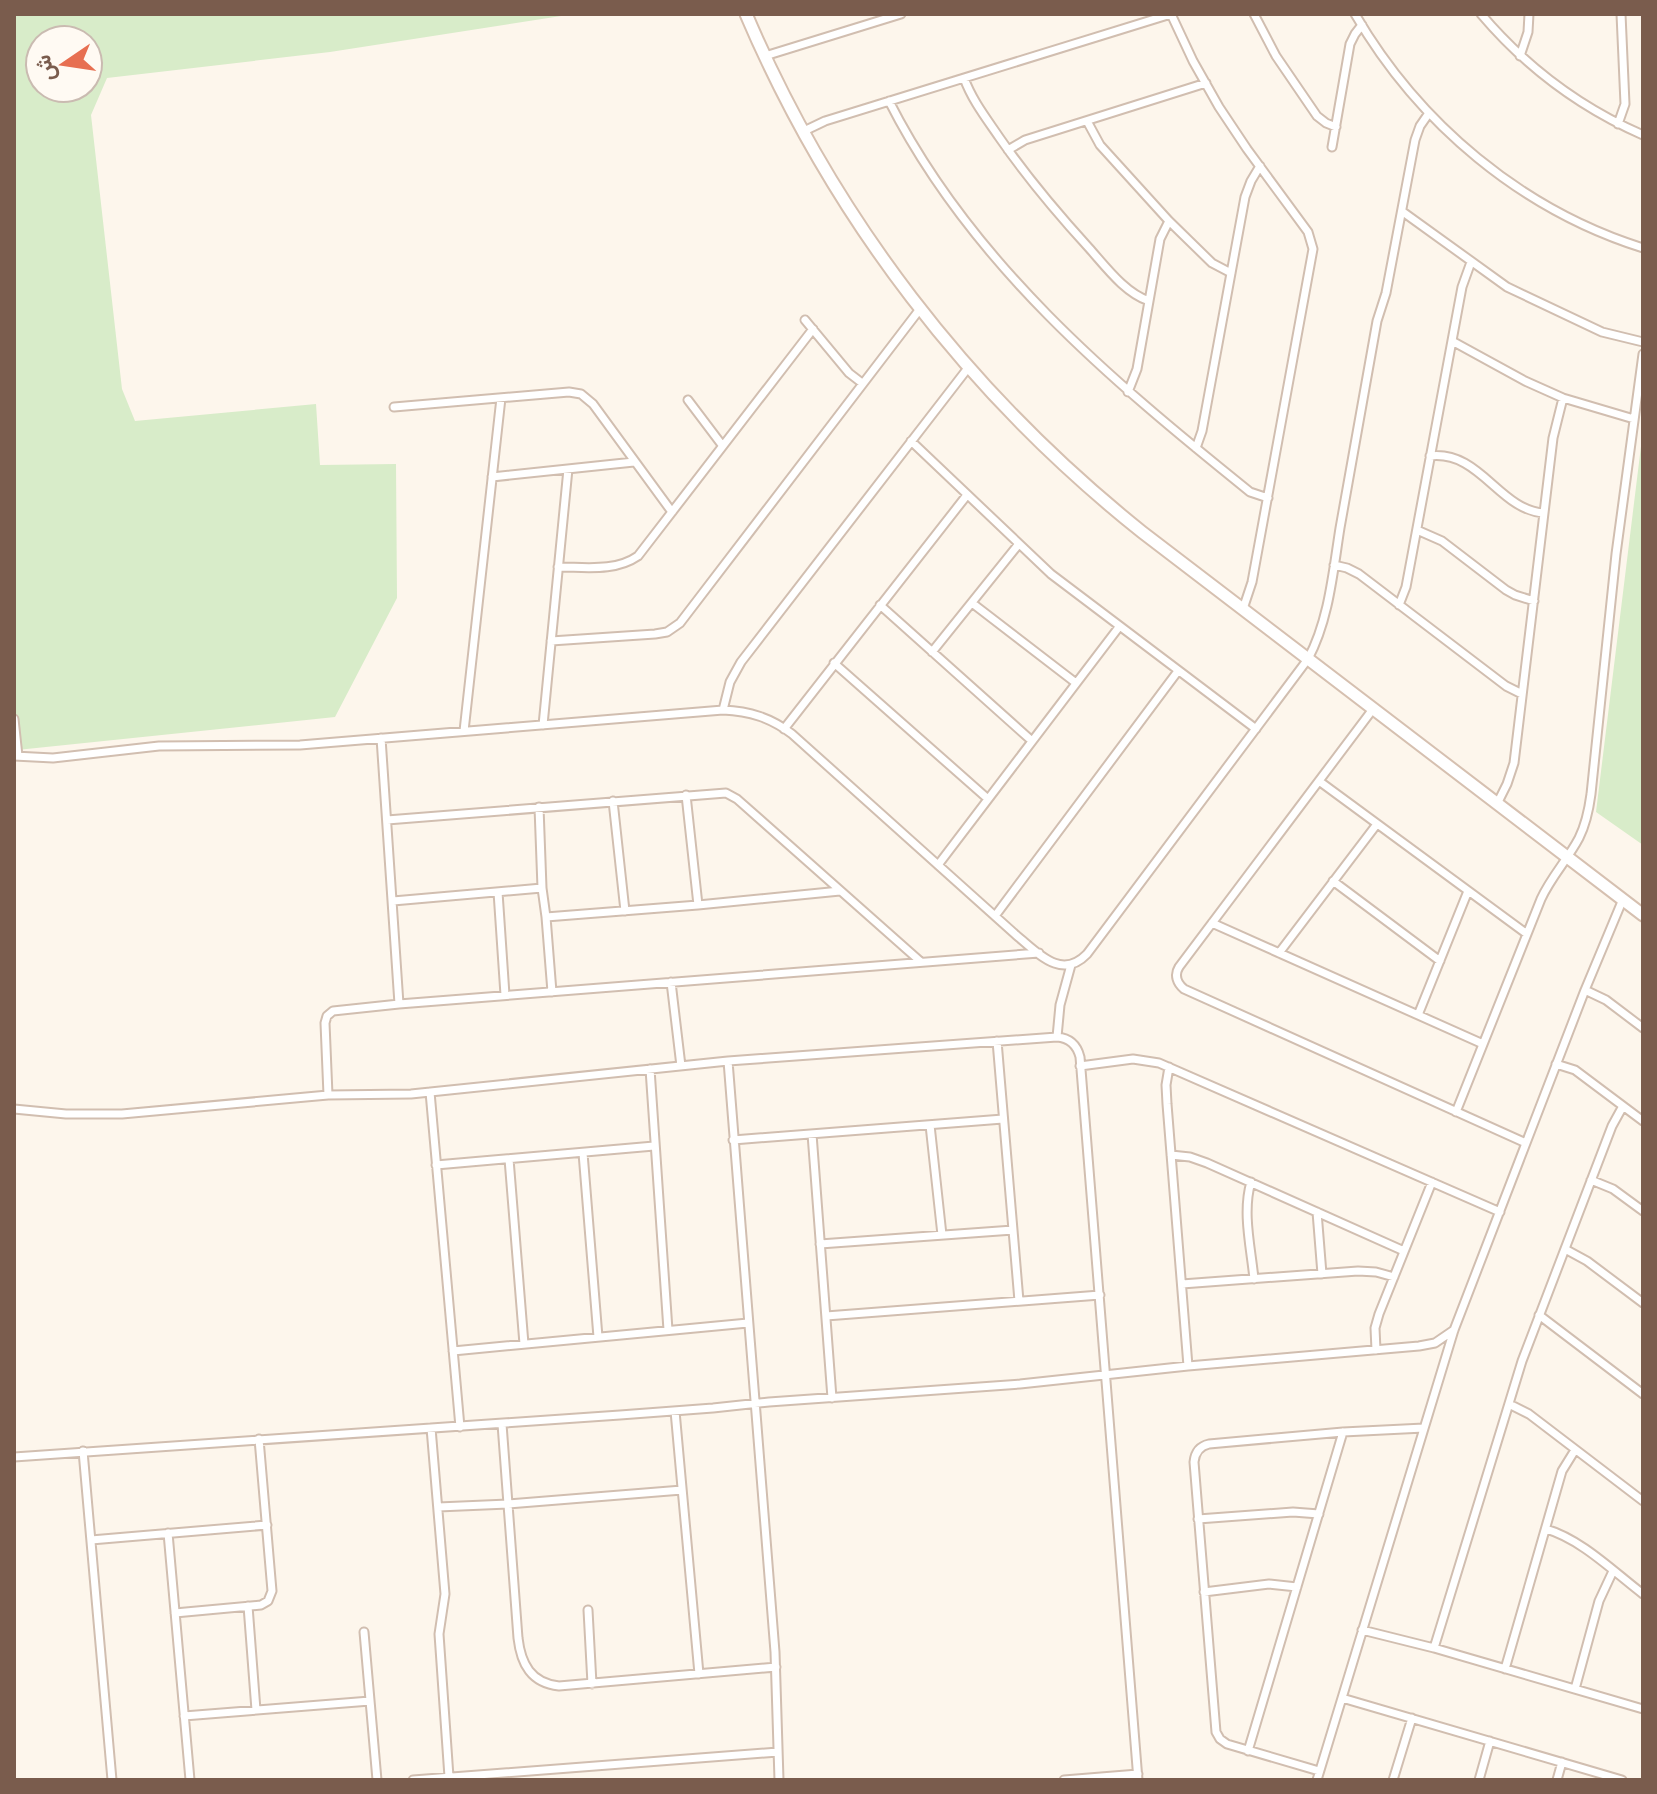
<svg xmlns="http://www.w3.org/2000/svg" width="1657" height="1794" viewBox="0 0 1657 1794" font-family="Barlow,Vazirmatn,sans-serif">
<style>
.green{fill:#d8ecc9;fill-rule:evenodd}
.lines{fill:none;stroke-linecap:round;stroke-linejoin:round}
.street-casing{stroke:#d1beb0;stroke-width:11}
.secondary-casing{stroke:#d6c0b0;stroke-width:15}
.street{stroke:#fff;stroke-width:7}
.secondary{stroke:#fff;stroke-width:11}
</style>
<rect width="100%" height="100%" fill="#fdf6ec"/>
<path class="green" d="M14,14H574L330,52L107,78L91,115L122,389L135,421L316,404L320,465L396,464L397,598L335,717L17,750L14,705ZM40,40H88V88H40Z
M1643,430V845L1596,812Z"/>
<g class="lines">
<g class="street-casing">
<path id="street" d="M1171,14L1193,61L1219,107L1247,149L1308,232L1313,249L1252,582L1243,609
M1254,14L1276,56L1317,116L1326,123L1336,127
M1355,14C1419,124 1522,210 1643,248
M1481,14C1526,67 1579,107 1643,135
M765,56L901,14
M1520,56L1528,32L1529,14
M964,78C972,100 986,118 999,137C1026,176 1057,213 1089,248C1106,267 1125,293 1149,301
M889,101C971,263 1111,380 1250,492L1268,498
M1087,121L1100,145L1169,221L1212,263L1231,273
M1618,124L1625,104L1621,14
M802,132L825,121L1171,14
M1332,147L1350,44L1355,34L1362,25
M1008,150L1025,140L1206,83
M1403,212L1507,287L1602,332L1643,342
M805,320L849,373L862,383
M1452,341L1525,381L1563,398L1634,419
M1128,392L1137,369L1160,239L1169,221
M688,400L722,445
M394,407L569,392L581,394L593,404L672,512
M911,441L1051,574L1256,729
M1196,448L1202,431L1245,197L1251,181L1260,166
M1430,456C1480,450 1499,510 1544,513
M492,477L634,462
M1417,530L1442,541L1506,590L1515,595L1534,601
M1334,565L1347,568L1359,574L1506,686L1522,694
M558,567C585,567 615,572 638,556L813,329
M972,603L1076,683
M880,605L1032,741
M1399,605L1406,587L1462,287L1471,262
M551,641L655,634L667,632L680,623L920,309
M932,652L1018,545
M834,663L988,799
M1373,709L1179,967C1174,975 1177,983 1184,989L1526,1143
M723,710L730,682L741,662L968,368
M14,719L18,756
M543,725L568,469
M784,729L967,495
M464,731L501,398
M381,738L399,1004
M14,756L53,758L159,746L300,745L723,710C750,711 771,718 792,734L1016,935C1037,952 1061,981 1087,954L1308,659C1329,620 1333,572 1340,528C1352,459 1365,390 1377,321L1386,293L1415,140L1420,126L1429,113
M1319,781L1527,934
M686,795L698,905
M613,801L625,911
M1497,804L1507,784L1514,763L1553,438L1563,398
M539,807L542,888L546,917L552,992
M387,820L726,793L737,799L921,962
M938,865L1119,627
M1333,881L1440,961
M498,892L505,995
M393,901L542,888
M995,916L1178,671
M546,917L698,905L840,891
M1212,923L1483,1044
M1279,953L1377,824
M671,982L681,1066
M1585,990L1606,1000L1643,1028
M1418,1015L1468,891
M1057,1037L1060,1005L1071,965
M997,1041L1019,1301
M728,1061L775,1652L779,1780
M1556,1064L1575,1070L1643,1121
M1080,1066L1133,1059L1159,1063L1500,1212
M1169,1067L1166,1085L1167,1104L1188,1366
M650,1069L668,1330
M430,1092L460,1427
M328,1095L325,1023L327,1016L333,1011L399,1004L1039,953
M14,1109L66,1114H122L328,1095L411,1094L728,1061L1057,1037C1069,1038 1077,1045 1080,1057L1138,1780
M1456,1112L1541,899C1551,877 1568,859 1579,838C1586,824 1589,809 1591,794L1616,554L1643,354
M930,1125L942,1235
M812,1134L832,1398
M733,1140L1003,1119
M583,1153L598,1337
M1171,1155L1190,1157L1207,1163L1404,1251
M509,1159L524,1344
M436,1165L654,1146
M1591,1180L1613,1189L1643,1211
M1251,1182C1242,1212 1251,1248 1254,1279
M1317,1212L1322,1274
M820,1244L1013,1230
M1565,1249L1587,1261L1643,1303
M1182,1284L1358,1271L1376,1272L1394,1277
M1539,1315L1643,1394
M826,1316L1100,1295
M1376,1350L1375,1328L1379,1314L1432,1182
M453,1351L748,1323
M1509,1404L1529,1414L1643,1501
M675,1411L699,1674
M502,1424L518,1638C521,1664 531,1683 559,1686L776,1667
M431,1428L445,1594L439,1634L449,1777
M83,1451L112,1780
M14,1457L620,1415L713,1408L769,1402L1020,1384L1188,1366L1419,1346L1435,1343L1454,1330
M438,1507L508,1504L682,1490
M1198,1519L1293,1512L1319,1514
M1546,1529C1581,1539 1614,1572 1643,1594
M168,1533L190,1780
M91,1540L267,1525
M1204,1592L1269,1584L1297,1587
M248,1606L256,1710
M588,1610L592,1684
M175,1613L261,1605L268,1601L272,1591L259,1439
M1362,1630L1434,1648L1643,1709
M364,1632L377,1780
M1434,1648L1522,1361L1612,1126L1623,1106
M1505,1669L1562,1471L1575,1450
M1575,1689L1599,1601L1613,1571
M1342,1698L1622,1780
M184,1716L370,1701
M1248,1751L1343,1432
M1319,1771L1227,1744L1220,1739L1216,1732L1194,1462C1195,1452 1200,1446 1209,1444L1343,1432L1424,1428
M413,1780L778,1752
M1064,1780L1138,1774
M1317,1780L1454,1330L1585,990L1623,899
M1393,1780L1412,1718
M1479,1780L1490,1741
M1557,1780L1562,1762"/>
</g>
<g class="secondary-casing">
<path id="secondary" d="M746,14C833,218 969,394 1142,532L1643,915"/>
</g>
<use href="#street" class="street"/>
<use href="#secondary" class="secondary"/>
</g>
<rect width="1657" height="1794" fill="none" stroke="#7a5c4d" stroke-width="32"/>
<g transform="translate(64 64) rotate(257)"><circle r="38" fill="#fffaf3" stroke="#cabbb1" stroke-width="2"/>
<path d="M0-6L14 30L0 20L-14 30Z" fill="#e76f51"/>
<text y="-12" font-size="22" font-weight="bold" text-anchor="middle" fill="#7a5c4d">ش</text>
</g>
</svg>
